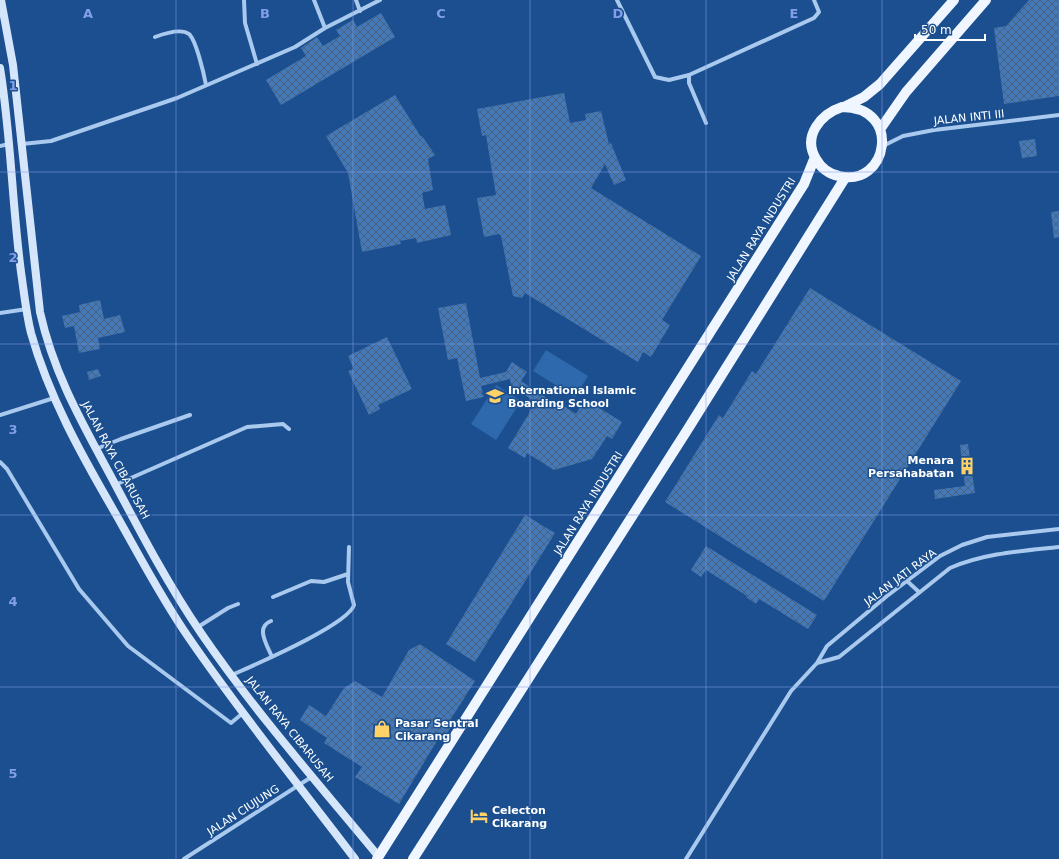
<svg xmlns="http://www.w3.org/2000/svg" width="1059" height="859" viewBox="0 0 1059 859" font-family="'DejaVu Sans',sans-serif">
<style>
.pitch{fill:#2e69ad}
.building{fill:url(#building-cross-hatch)}
.lines{fill:none;stroke-linecap:round;stroke-linejoin:round}
.street{stroke:#a9c9ee;stroke-width:4}
.secondary{stroke:#d6e6fa;stroke-width:8}
.primary{stroke:#f0f6ff;stroke-width:10}
.grid{fill:none;stroke:#839eea;stroke-width:1;stroke-opacity:0.55}
.labels{text-anchor:middle;stroke-width:3;stroke-linejoin:round;paint-order:stroke}
.street-label{font-size:11px;fill:#fff;stroke:#1b4f8f}
.poi-label{font-size:11px;font-weight:bold;fill:#fff;stroke:#1b4f8f;text-anchor:start}
.grid-label{font-size:13px;text-anchor:middle;font-weight:bold;fill:#839eea;stroke:#1b4f8f;stroke-width:3;stroke-linejoin:round;paint-order:stroke}
</style>
<defs>
<pattern id="building-cross-hatch" width="8" height="8" patternUnits="userSpaceOnUse"><rect width="8" height="8" fill="#4478b7"/><path d="M0 0l8 8M0 8l8-8" fill="none" stroke="#486282"/></pattern>
</defs>
<rect width="100%" height="100%" fill="#1b4f8f"/>
<path class="pitch" d="M546,350L588,376L575,397L533,371Z
M496,385L521,401L496,440L471,424Z"/>
<path class="building" d="M1029,0H1059V96L1004,104L994,28L1006,26Z
M381,13L395,37L281,105L266,80L306,56L301,48L317,37L323,46L340,36L336,30L353,20L357,27Z
M564,93L570,123L586,120L585,114L601,111L609,144L611,143L626,180L614,185L605,164L591,188L701,256L662,320L670,325L651,357L643,352L638,362L525,293L522,298L513,296L501,236L499,234L484,237L477,198L496,195L486,135L482,136L477,109Z
M395,95L421,137L422,136L435,155L428,159L433,190L422,193L425,209L445,205L451,235L417,243L416,238L400,241L401,244L362,252L348,173L326,136Z
M1035,139L1037,156L1022,158L1019,141Z
M1059,211V237L1054,238L1051,212Z
M810,288L961,381L824,601L665,502L719,415L723,418L752,371L756,374Z
M100,300L104,319L120,315L125,332L98,338L100,349L79,353L74,326L65,328L62,316L80,312L79,305Z
M466,303L480,378L506,372L512,362L527,372L521,381L557,405L558,402L576,414L585,399L622,422L612,439L607,436L592,459L554,470L527,453L525,458L508,448L536,402L511,386L510,379L481,386L484,397L466,401L457,358L448,360L438,308Z
M387,337L412,389L378,405L380,409L369,415L348,371L354,369L348,356Z
M98,369L101,376L89,380L87,372Z
M968,444L975,493L935,499L934,490L965,486L960,445Z
M525,515L555,533L475,662L446,644Z
M706,546L817,615L808,629L759,599L756,604L746,597L747,596L706,570L701,577L691,570Z
M420,644L475,681L449,722L453,724L445,736L441,734L399,804L355,777L362,767L324,743L327,738L300,720L309,705L326,716L344,688L355,681L382,697L409,650Z"/>
<g class="lines">
<path class="street" d="M244,0L245,23L257,64
M314,0L325,28
M356,0L360,11
M617,0L655,77L669,80L689,75
M155,37C163,34 181,28 189,34C196,40 204,74 206,85
M706,123L689,83V75L814,18L819,12L814,0
M22,144L51,141L177,98L295,47L325,28L380,0
M0,146L9,144
M883,146L903,136L934,130L1059,115
M0,313L27,309
M0,415L54,398
M96,449L121,439L190,415
M0,462L7,469L79,589L128,646L231,723L243,713
M115,485L247,427L283,424L289,429
M907,581L919,592
M273,597L311,581L324,582L348,574
M271,621C255,627 267,645 272,657
M198,627L228,608L238,604
M817,663L839,657L844,653L950,568C985,553 1022,551 1059,547
M232,675C254,665 348,625 354,605L348,582L349,547
M184,859L313,776
M686,859L791,691L817,663L827,646L887,596L940,556L962,545L987,537L1059,529"/>
<path class="secondary" d="M1,0L13,65L40,312C54,376 85,428 115,484C142,535 169,586 201,633C255,712 318,783 379,857
M0,68C11,135 12,204 21,272C24,292 26,313 31,333C49,397 81,454 114,511C138,553 161,598 189,638C241,714 299,785 355,859"/>
<path class="primary" d="M842,107C903,107 888,188 839,176C829,174 821,168 816,159C802,136 821,114 842,107Z
M844,107L864,97L880,84L954,0
M881,128L906,92L986,0
M377,859L804,184L815,157
M413,859L686,432L845,178"/>
</g>
<path class="grid" d="M176,0V859M353,0V859M530,0V859M706,0V859M882,0V859M0,172H1059M0,344H1059M0,515H1059M0,687H1059"/>
<defs>
<g id="school-bare" transform="scale(1.38)"><path d="M0-5L7-2L0 1L-7-2ZM-4 1L0 2.5L4 1V4Q0 6-4 4Z" fill="#ffd166" stroke="#1b4f8f" stroke-width="2.5" paint-order="stroke"/></g>
<g id="building-bare" transform="scale(1.38)"><path d="M-4-6H4V6H1V3H-1V6H-4ZM-2.5-4.3h1.7v1.8h-1.7ZM.8-4.3h1.7v1.8H.8ZM-2.5-1h1.7V.8h-1.7ZM.8-1h1.7V.8H.8Z" fill="#ffd166" stroke="#1b4f8f" stroke-width="2.5" paint-order="stroke"/></g>
<g id="shop-bare" transform="scale(1.38)"><path d="M-5-2.5h2.3a2.7 3.5 0 0 1 5.4 0H5L5.5 6h-11ZM-1.5-2.5h3a1.5 2.3 0 0 0-3 0Z" fill="#ffd166" stroke="#1b4f8f" stroke-width="2.5" paint-order="stroke"/></g>
<g id="hotel-bare" transform="scale(1.38)"><path d="M-6-4.5h1.5V1H6V5H4.5V3h-9V5H-6ZM-4 0a1.8 1.8 0 1 1 3.6 0ZM.5 0V-2.5h3Q6-2.5 6 0Z" fill="#ffd166" stroke="#1b4f8f" stroke-width="2.5" paint-order="stroke"/></g>
</defs>
<g fill-rule="evenodd">
<use href="#school-bare" x="495" y="396"/>
<use href="#building-bare" x="967" y="466"/>
<use href="#shop-bare" x="382" y="729"/>
<use href="#hotel-bare" x="479" y="816"/>
</g>
<g class="labels">
<g class="street-label">
<text transform="translate(969 117) rotate(-6)" y="4">JALAN INTI III</text>
<text transform="translate(761 229) rotate(-58)" y="4">JALAN RAYA INDUSTRI</text>
<text transform="translate(116 460) rotate(62)" y="4">JALAN RAYA CIBARUSAH</text>
<text transform="translate(588 503) rotate(-58)" y="4">JALAN RAYA INDUSTRI</text>
<text transform="translate(900 577) rotate(-37)" y="4">JALAN JATI RAYA</text>
<text transform="translate(290 729) rotate(51)" y="4">JALAN RAYA CIBARUSAH</text>
<text transform="translate(243 810) rotate(-33)" y="4">JALAN CIUJUNG</text>
</g>
<g class="poi-label">
<text x="508" y="394">International Islamic<tspan x="508" dy="13">Boarding School</tspan></text>
<text x="954" y="464" text-anchor="end">Menara<tspan x="954" dy="13">Persahabatan</tspan></text>
<text x="395" y="727">Pasar Sentral<tspan x="395" dy="13">Cikarang</tspan></text>
<text x="492" y="814">Celecton<tspan x="492" dy="13">Cikarang</tspan></text>
</g>
</g>
<g class="grid-label">
<text x="88" y="18">A</text>
<text x="265" y="18">B</text>
<text x="441" y="18">C</text>
<text x="618" y="18">D</text>
<text x="794" y="18">E</text>
<text x="13" y="90">1</text>
<text x="13" y="262">2</text>
<text x="13" y="434">3</text>
<text x="13" y="606">4</text>
<text x="13" y="778">5</text>
</g>
<path d="M915 34v6h70v-6" fill="none" stroke="#ffffff" stroke-width="2"/>
<text x="921" y="34" font-size="12" fill="#ffffff" stroke="#1b4f8f" stroke-width="3" paint-order="stroke">50 m</text>
</svg>
